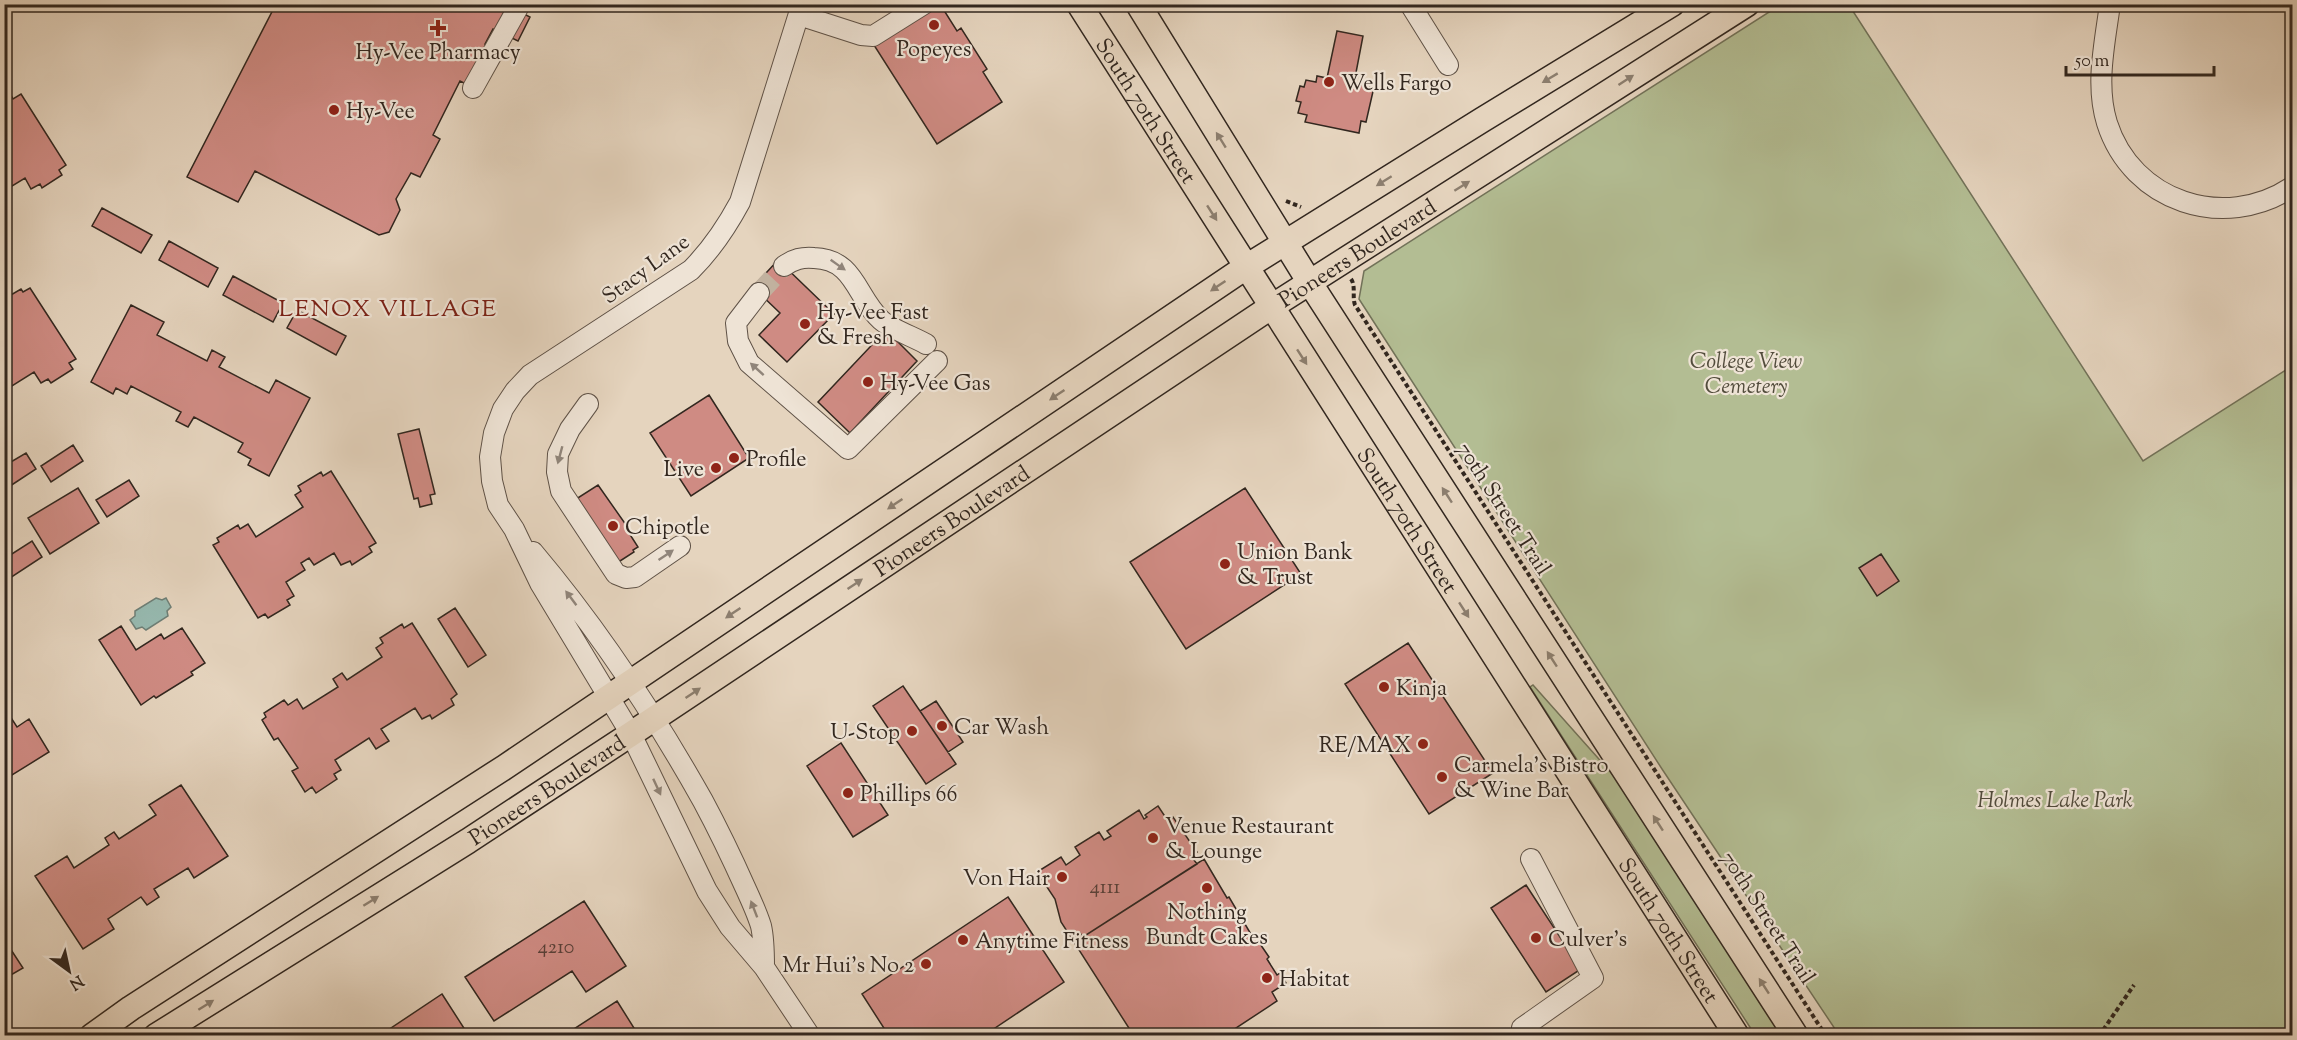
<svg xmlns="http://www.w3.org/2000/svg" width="2297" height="1040" viewBox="0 0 2297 1040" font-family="'Sorts Mill Goudy',serif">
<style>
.green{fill:#b3bd93;stroke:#727259;stroke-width:1.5}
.water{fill:#96b8ae;stroke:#6e7e75;stroke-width:1.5}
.building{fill:#cf8b83;stroke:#32271f;stroke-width:1.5}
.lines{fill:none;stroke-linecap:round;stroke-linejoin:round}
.minor-tunnel{stroke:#c1b19e;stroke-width:20;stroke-dasharray:20 10;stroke-linecap:butt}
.minor-casing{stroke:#5f5247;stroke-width:22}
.major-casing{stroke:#32271f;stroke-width:27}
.path{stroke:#32271f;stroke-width:4;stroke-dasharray:4.5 3;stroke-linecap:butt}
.minor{stroke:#eee3d5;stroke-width:20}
.major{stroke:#e5d4be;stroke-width:24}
.oneway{fill:#8c7e6e}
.oneway2{fill:#90857a}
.poi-dot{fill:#8f2418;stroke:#eee3d5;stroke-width:2}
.labels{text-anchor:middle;stroke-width:4.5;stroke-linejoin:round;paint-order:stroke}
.number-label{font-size:20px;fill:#594038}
.poi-label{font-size:22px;fill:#32271f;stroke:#eee3d5;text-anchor:start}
.street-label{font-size:22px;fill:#32271f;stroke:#eee3d5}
.park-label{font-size:22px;font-style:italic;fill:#524c3c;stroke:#eee3d5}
.neighbourhood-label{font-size:24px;letter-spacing:1.5px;fill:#7a1f14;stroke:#eee3d5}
</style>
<rect width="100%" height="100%" fill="#e5d4be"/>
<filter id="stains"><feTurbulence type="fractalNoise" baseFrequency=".00333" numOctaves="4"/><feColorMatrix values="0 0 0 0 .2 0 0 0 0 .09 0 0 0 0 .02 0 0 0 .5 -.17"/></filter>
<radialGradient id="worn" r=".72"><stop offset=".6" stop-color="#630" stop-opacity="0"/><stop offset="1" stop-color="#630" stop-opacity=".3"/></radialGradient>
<path class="green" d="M1780,5H1849L2143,461L2292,366V1035H1839L1662,769L1359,299L1364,271Z
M1533,685L1614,776L1783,1035H1755L1530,687Z"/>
<path class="water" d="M156,598L162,600L166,598L171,607L167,611L168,616L146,630L142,627L136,629L130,620L135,616V611Z"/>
<path class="building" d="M276,4H505L530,17L518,41L493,29L485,44L488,45L468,85L460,81L433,135L440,139L420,177L411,173L396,199L400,210L389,232L379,235L255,171L238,202L187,177Z
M930,4H940L957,31L961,28L987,69L983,72L1002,102L937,144L872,42Z
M1337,31L1363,36L1354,83L1374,87L1366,122L1361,121L1359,133L1305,122L1307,115L1298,113L1301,102L1296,101L1300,86L1304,87L1306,80L1316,82L1317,76L1327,78Z
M21,94L66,165L59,170L62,175L42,188L40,184L31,189L25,178L4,191V99L11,95L13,99Z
M102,208L152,235L141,253L92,226Z
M169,241L218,268L208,287L159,260Z
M778,260L834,314L787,362L759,335L780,313L753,287Z
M233,276L283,303L273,322L223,295Z
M30,288L76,359L69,363L73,369L51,383L48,379L41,383L34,372L4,391V299L21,289L23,292Z
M131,305L164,322L157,335L207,361L212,350L225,357L219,367L269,393L276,380L310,398L269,476L248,465L251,459L238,452L243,443L194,417L188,427L176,421L181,412L131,386L127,394L116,388L113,394L91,382Z
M297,310L346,336L336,355L287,328Z
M886,330L917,361L850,433L818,402Z
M709,395L749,458L691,496L650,433Z
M419,429L435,494L430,495L432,504L420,507L418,498L414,499L398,434Z
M73,445L83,461L51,482L41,466Z
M26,453L36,469L4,490V466Z
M331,471L376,543L369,547L372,552L352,565L350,561L341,565L334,553L314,565L309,558L301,563L305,570L286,582L294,596L287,600L290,605L268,618L265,614L258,618L213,545L219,542L217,538L238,525L240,529L248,524L256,537L303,507L295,495L301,491L298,486L321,472L323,476Z
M129,480L139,496L107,517L96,500Z
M598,485L631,532L629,533L638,547L633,550L634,552L620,561L615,563L573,501Z
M78,488L99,523L50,554L28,518Z
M1245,488L1301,574L1186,649L1130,562Z
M32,541L42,557L10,578L4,570V559Z
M1881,554L1899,581L1877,596L1859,568Z
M455,608L486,655L468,667L438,619Z
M412,623L457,694L451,699L454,705L432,719L430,715L422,719L415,708L381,729L389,741L376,749L369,738L335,760L341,770L334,774L337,779L316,793L312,787L305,792L292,771L298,768L278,738L274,740L262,720L266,717L264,713L284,700L288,705L297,699L303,709L338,687L333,679L342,673L347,680L382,657L376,648L383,643L380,638L402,624L404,628Z
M121,626L136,650L161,634L164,639L182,628L205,663L191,672L193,675L156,698L154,696L141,705L99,640Z
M1408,643L1493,773L1429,814L1345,684Z
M903,686L956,764L926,784L873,706Z
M936,701L963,742L948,752L920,711Z
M4,707L17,727L29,719L49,752L4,780Z
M841,743L888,815L853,837L807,766Z
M181,785L228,856L194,878L188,868L154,889L159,897L147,905L141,897L108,919L114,929L83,949L35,876L67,856L74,868L109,845L105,838L114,832L119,839L156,815L149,805Z
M1158,806L1168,821L1173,817L1197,852L1191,856L1197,864L1083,937L1080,933L1072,939L1061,922L1055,899L1037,872L1061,857L1066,865L1080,855L1075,847L1099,832L1104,840L1111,836L1107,831L1139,810L1144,819L1147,817L1145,815Z
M1204,859L1227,898L1229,897L1252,936L1254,935L1269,957L1267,959L1277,975L1280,973L1286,983L1272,992L1277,1001L1224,1036H1134L1072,939L1080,933L1083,937Z
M1526,885L1581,969L1546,992L1491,908Z
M1008,897L1064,982L983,1036H889L862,994Z
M584,901L626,966L586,992L572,971L494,1021L465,977Z
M4,939L23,968L4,979Z
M442,994L469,1036H379Z
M617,1001L639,1036H563Z"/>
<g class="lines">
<path class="minor-tunnel" d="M759,293L784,266"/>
<g class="minor-casing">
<path id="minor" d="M802,4L740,202C726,228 712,249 691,270L530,375L515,391L503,409L494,433L490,457L492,481L498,505L514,529L540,583L631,734L707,891L730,927L764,967L810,1036
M1410,4L1448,65
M2110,4C2105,42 2095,85 2107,123C2132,202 2224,232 2292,187
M799,15L861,35L873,36L924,4
M473,88L520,4
M784,266C794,259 802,257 814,258C855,259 856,297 881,320C891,329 914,337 926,344
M759,293L736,323L738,341L749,363L848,449L937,361
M588,404L570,429L558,454L557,472L561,491L616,574L626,578L635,577L680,546
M533,552C598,629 653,712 703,801C718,829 732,858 745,887C751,900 757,913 761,926C764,939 764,953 764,967
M1522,1028L1593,978L1531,859"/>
</g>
<g class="major-casing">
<g id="major">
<path id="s1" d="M1079,4L1737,1036"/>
<path d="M1138,4L1310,283L1796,1036"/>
<path d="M92,1036L131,1008L505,767L1246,267L1482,120L1672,4"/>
<path id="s2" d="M156,1036L468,841L631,734L1271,307L1747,4"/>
</g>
</g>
<path class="path" d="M1286,201L1301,207
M1351,279C1356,286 1352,297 1355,305L1826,1036
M2099,1036L2134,985"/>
<use href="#minor" class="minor"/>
<use href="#major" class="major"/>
</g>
<defs><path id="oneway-solid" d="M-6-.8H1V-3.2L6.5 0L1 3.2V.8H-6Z" transform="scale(1.5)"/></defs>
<g class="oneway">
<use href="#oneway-solid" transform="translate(1550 78) rotate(149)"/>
<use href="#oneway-solid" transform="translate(1626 80) rotate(-33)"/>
<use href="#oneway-solid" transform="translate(1221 140) rotate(-122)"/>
<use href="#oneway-solid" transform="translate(1384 181) rotate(148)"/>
<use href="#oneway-solid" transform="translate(1462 186) rotate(-32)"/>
<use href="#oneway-solid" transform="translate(1212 213) rotate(57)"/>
<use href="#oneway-solid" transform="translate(1218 286) rotate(146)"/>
<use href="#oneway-solid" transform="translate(1302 357) rotate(57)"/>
<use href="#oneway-solid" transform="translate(1057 395) rotate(146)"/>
<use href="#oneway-solid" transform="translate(1447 495) rotate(-123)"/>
<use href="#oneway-solid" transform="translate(895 504) rotate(146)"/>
<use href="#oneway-solid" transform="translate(855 584) rotate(-34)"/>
<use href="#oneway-solid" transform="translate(1464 610) rotate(57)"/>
<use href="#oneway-solid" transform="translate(733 613) rotate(146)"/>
<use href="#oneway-solid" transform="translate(1552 659) rotate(-123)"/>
<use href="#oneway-solid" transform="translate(693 693) rotate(-34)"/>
<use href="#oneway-solid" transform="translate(1658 823) rotate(-123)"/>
<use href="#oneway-solid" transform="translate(371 901) rotate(-32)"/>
<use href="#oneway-solid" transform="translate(1764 986) rotate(-123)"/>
<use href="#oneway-solid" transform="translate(206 1005) rotate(-32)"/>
</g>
<g class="oneway2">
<use href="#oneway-solid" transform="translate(838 265) rotate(35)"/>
<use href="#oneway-solid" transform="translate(757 369) rotate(-138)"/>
<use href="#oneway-solid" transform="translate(560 455) rotate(105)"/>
<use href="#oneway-solid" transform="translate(666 555) rotate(-34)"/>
<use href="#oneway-solid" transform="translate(571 598) rotate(-127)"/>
<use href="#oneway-solid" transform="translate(657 787) rotate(65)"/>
<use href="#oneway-solid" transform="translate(754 909) rotate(-111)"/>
</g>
<g class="poi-dot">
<circle cx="934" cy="25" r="6"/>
<path d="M435 19h6v6h6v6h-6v6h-6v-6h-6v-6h6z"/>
<circle cx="1329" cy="82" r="6"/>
<circle cx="334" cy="110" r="6"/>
<circle cx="805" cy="324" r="6"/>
<circle cx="868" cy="382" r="6"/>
<circle cx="734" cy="458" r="6"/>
<circle cx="716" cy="468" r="6"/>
<circle cx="613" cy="526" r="6"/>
<circle cx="1225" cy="564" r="6"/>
<circle cx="1384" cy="687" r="6"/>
<circle cx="942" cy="726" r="6"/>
<circle cx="912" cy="731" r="6"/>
<circle cx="1423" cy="744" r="6"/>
<circle cx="1442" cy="777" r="6"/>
<circle cx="848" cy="793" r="6"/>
<circle cx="1153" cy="838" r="6"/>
<circle cx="1062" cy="877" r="6"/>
<circle cx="1207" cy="888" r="6"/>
<circle cx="1536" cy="938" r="6"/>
<circle cx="963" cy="940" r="6"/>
<circle cx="926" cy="964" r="6"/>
<circle cx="1267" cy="978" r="6"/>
</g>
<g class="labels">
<g class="number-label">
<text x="1105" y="893">4111</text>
<text x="556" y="953">4210</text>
</g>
<g class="poi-label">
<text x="934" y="56" text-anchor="middle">Popeyes</text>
<text x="438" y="59" text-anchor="middle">Hy-Vee Pharmacy</text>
<text x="1341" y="90">Wells Fargo</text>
<text x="346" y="118">Hy-Vee</text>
<text x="817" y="319">Hy-Vee Fast<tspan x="817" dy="25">&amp; Fresh</tspan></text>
<text x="880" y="390">Hy-Vee Gas</text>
<text x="746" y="466">Profile</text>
<text x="704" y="476" text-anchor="end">Live</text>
<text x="625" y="534">Chipotle</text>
<text x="1237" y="559">Union Bank<tspan x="1237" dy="25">&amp; Trust</tspan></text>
<text x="1396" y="695">Kinja</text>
<text x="954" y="734">Car Wash</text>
<text x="900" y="739" text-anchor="end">U-Stop</text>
<text x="1411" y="752" text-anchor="end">RE/MAX</text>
<text x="1454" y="772">Carmela's Bistro<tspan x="1454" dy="25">&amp; Wine Bar</tspan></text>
<text x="860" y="801">Phillips 66</text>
<text x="1165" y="833">Venue Restaurant<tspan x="1165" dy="25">&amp; Lounge</tspan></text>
<text x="1050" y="885" text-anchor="end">Von Hair</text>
<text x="1207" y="919" text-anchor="middle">Nothing<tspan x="1207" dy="25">Bundt Cakes</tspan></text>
<text x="1548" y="946">Culver's</text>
<text x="975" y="948">Anytime Fitness</text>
<text x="914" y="972" text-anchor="end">Mr Hui’s No 2</text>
<text x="1279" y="986">Habitat</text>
</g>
<g class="street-label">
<text dy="8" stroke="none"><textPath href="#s1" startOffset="126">South 70th Street</textPath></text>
<text dy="8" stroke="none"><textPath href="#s2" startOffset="1434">Pioneers Boulevard</textPath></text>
<text transform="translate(645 268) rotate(-36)" y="8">Stacy Lane</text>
<text transform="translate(1505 508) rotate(57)" y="8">70th Street Trail</text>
<text dy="8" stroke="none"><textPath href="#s2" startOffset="948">Pioneers Boulevard</textPath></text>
<text dy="8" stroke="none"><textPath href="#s1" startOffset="612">South 70th Street</textPath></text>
<text dy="8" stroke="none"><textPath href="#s2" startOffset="462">Pioneers Boulevard</textPath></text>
<text transform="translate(1769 917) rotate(57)" y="8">70th Street Trail</text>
<text dy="8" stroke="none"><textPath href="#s1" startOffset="1098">South 70th Street</textPath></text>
</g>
<g class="park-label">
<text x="1746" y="368">College View<tspan x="1746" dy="25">Cemetery</tspan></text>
<text x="2055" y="807">Holmes Lake Park</text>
</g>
<g class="neighbourhood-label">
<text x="388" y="316">LENOX VILLAGE</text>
</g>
</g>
<rect width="2297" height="1040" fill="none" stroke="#e5d4be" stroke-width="24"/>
<rect x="6" y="6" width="2285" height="1028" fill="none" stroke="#32271f" stroke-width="3"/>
<rect x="12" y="12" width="2273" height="1016" fill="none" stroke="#32271f" stroke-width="1.5"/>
<g transform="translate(69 971) rotate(147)" stroke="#eee3d5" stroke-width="4.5" paint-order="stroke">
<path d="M0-4.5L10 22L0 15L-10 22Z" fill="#32271f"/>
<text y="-9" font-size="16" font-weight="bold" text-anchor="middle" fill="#32271f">N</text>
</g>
<path d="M2066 66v9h148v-9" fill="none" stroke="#32271f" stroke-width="3"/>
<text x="2075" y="66" font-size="18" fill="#32271f" stroke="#eee3d5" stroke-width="4.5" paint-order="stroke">50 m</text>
<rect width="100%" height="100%" filter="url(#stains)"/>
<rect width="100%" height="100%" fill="url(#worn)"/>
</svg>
